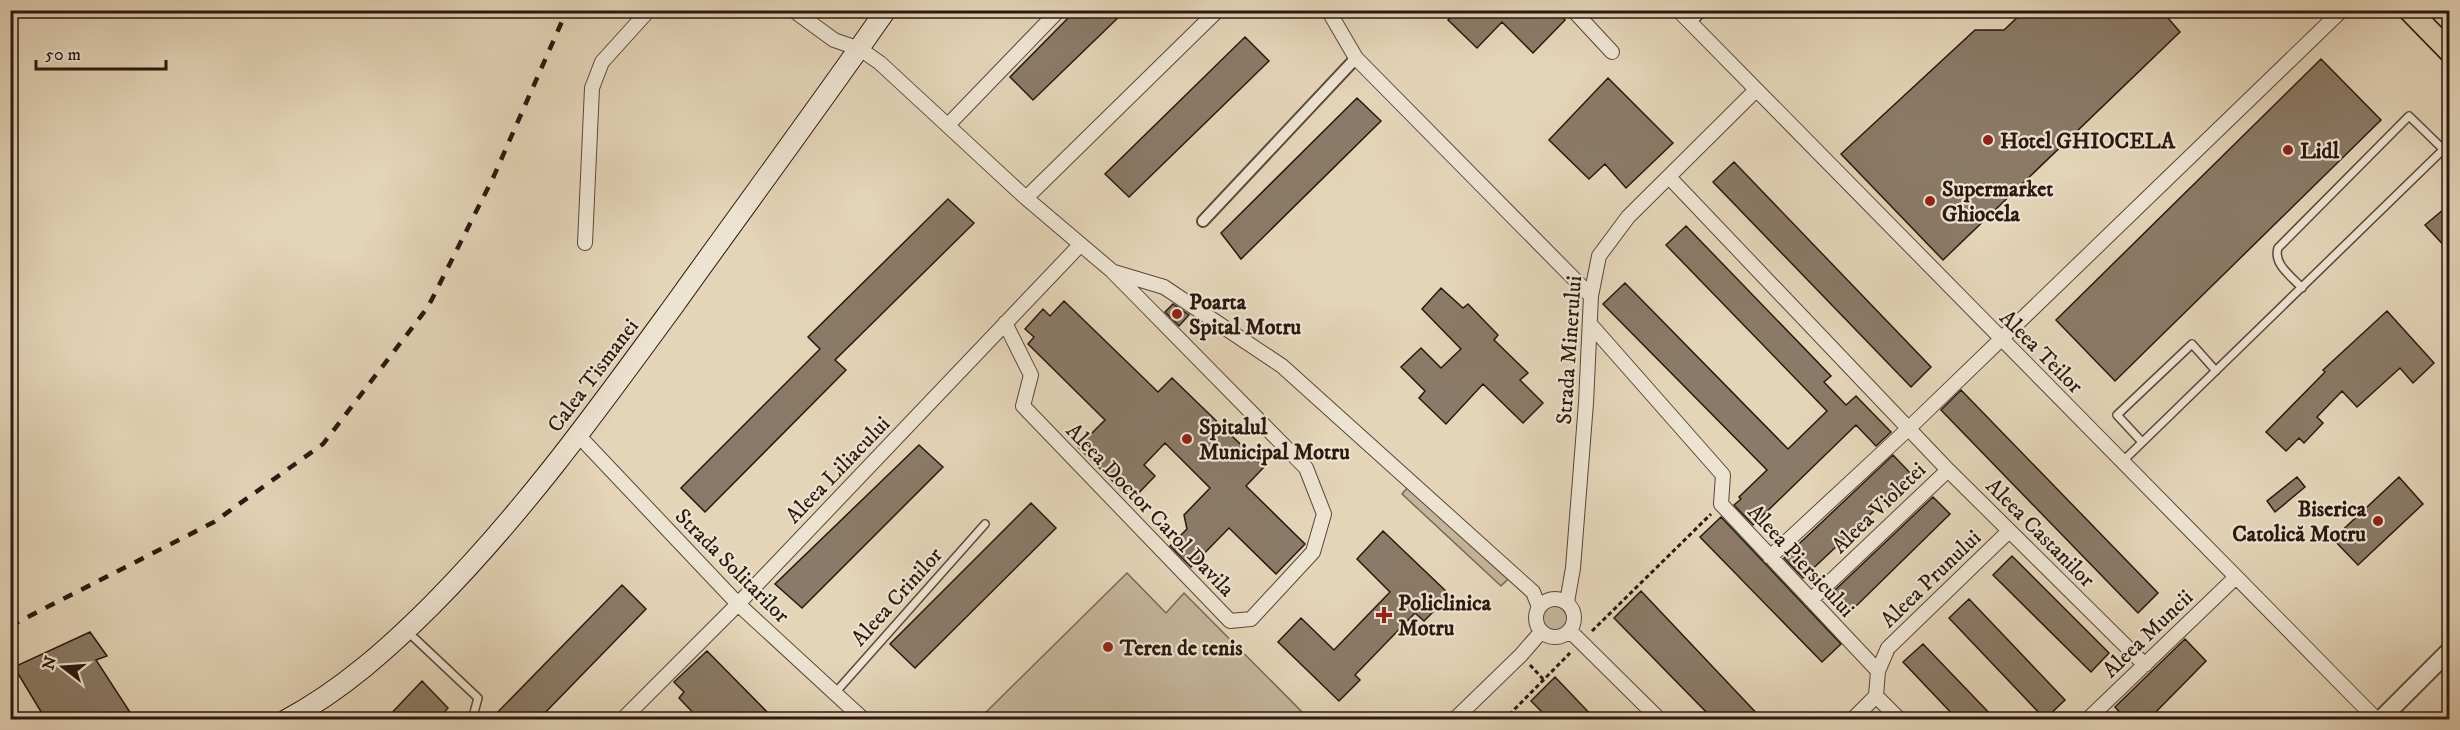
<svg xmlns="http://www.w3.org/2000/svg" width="2460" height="730" viewBox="0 0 2460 730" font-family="'IM FELL DW Pica',serif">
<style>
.green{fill:#c5b49b;stroke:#786655;stroke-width:1.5}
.building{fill:#8b7a67;stroke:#2b180f;stroke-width:1.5}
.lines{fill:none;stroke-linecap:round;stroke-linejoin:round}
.service-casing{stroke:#594739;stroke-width:10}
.pedestrian-casing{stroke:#594739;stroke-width:14}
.minor-casing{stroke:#594739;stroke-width:16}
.tertiary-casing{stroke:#594739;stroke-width:20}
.secondary-casing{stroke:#2b180f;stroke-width:22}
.primary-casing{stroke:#2b180f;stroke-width:24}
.path{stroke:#2b180f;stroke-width:3;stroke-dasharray:4.5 3;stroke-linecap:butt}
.service{stroke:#ede3d1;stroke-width:7}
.pedestrian{stroke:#ede3d1;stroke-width:10}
.minor{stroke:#ede3d1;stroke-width:14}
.tertiary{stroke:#ede3d1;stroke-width:16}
.secondary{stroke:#ede3d1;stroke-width:20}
.primary{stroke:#e4d4b8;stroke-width:21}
.rail{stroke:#2b180f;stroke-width:4.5;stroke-dasharray:10 10;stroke-linecap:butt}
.poi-dot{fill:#8f2418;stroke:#ede3d1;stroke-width:2}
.labels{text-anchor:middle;stroke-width:4.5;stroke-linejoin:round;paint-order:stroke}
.poi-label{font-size:22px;font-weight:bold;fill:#2b180f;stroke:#ede3d1;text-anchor:start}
.street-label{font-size:22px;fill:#2b180f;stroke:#ede3d1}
</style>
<rect width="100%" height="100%" fill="#e4d4b8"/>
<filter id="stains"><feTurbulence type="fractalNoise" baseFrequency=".00333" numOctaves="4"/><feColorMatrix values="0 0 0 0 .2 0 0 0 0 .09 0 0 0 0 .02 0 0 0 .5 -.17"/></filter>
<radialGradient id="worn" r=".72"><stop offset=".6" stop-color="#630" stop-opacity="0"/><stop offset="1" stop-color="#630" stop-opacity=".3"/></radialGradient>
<path class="green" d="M1408,487L1508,579L1501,586L1402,494Z
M1127,573L1166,613L1184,593L1309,719H979Z
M1541 619a13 13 0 1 1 26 0a13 13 0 1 1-26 0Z"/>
<path class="building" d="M1076,10H1126L1033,100L1010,77Z
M1458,10H1556L1565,20L1533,53L1502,22L1477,48L1448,20Z
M2025,10H2161L2180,32L1943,260L1841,154L1975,30H2004Z
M1245,37L1269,61L1129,197L1105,174Z
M2321,59L2381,120L2115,381L2056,320Z
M1608,78L1673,143L1626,188L1605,164L1589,179L1549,140Z
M1357,98L1381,121L1241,259L1221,233Z
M1734,162L1931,367L1911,387L1713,182Z
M948,199L974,223L835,360L846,370L705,512L681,488L820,349L808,337Z
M2450,204V252L2425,225Z
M1686,226L1831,376L1824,382L1846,405L1856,396L1891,432L1876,446L1856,425L1753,525L1734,505L1741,499L1739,497L1767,470L1603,304L1625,283L1788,449L1827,411L1666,245Z
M1441,288L1463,308L1468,304L1498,335L1494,340L1528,373L1520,380L1543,403L1523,423L1483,384L1446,424L1419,398L1425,391L1401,367L1421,348L1441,368L1461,349L1422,309Z
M1064,301L1158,392L1172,378L1264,467L1246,486L1305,544L1276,574L1229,528L1191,567L1170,546L1187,529L1184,515L1210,488L1165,443L1144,465L1155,476L1132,500L1078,447L1105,420L1028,344L1034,337L1025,329L1043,309L1050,316Z
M1173,304L1189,315L1179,326L1165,312Z
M2387,311L2434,363L2413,383L2400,368L2357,407L2342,391L2317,417L2323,423L2304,443L2299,438L2286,451L2266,432L2325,372L2323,370Z
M1961,390L2158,593L2138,613L1941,410Z
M919,445L943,467L802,608L775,584Z
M1893,455L1912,475L1803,578L1784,558Z
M2297,477L2305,487L2275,512L2267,501Z
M2399,477L2423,504L2358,565L2333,539Z
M1933,497L1950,514L1852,610L1834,591Z
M1031,503L1056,528L915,668L890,644Z
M1721,517L1841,644L1822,662L1700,537Z
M1383,531L1450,595L1424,621L1415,613L1355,675L1360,680L1339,701L1278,642L1301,618L1334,650L1390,592L1357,559Z
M2012,556L2109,653L2091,672L1993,575Z
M622,585L646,609L538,720H490Z
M1641,591L1763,720H1714L1614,618Z
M1969,599L2065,700L2045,719L1949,618Z
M90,632L107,656L96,660L135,720H46L14,667Z
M2185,639L2206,661L2148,720H2127L2115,707Z
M1923,644L1996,720H1958L1903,662Z
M707,651L775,720H700L679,698L684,692L674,682Z
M1555,677L1596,720H1550L1531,701Z
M422,681L448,708L437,720H385Z"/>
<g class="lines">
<g class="service-casing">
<path id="service" d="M1691,24L1704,10
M2302,288C2291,276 2273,264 2278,248L2409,116L2443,149
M2142,442L2117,415L2192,344L2216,371
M2123,461L2450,143
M408,632L478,698L472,720
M835,693L985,524
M10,710L16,720"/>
</g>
<g class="pedestrian-casing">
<path id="pedestrian" d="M1203,221L1356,58"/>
</g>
<g class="minor-casing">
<path id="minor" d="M793,10L834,40L860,49L880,63L1026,198L1112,271L1306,468L1324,514L1313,552L1251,619L1230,621L1023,406L1031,375L1005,323
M1328,10L1356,58L1591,296
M1573,10L1612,52
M1678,10L2377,720
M948,125L1059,10
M1669,177L1948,470L2145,665
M1026,198L1218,10
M585,243L592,88L602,62L649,10
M1114,272L1164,287L1282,366L1533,592L1539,607
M1590,324L1723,475L1721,504L1878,671
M578,435L738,604L864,720
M1770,557L1908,429L2342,10
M1536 618a19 19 0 1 1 38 0a19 19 0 1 1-38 0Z
M1811,600L1948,470
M1567,602L1573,568L1586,403L1591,296L1599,256L1628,217L1755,91
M1570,631L1660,720
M1876,696L1900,720
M622,720L738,604L1080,245
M1454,720L1521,655L1541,632
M1852,720L1876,696L1878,671L1888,648L2009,531
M2087,720L2236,577"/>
</g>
<g class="tertiary-casing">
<path id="tertiary" d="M2380,720L2450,650"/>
</g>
<g class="secondary-casing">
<path id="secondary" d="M286,720C341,691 389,648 433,604C524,512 599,408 675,304C745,206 817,109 886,10"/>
</g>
<g class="primary-casing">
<path id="primary" d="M2409,10L2450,52"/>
</g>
<path class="path" d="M1592,631L1711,514
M1530,665L1543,679
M1504,720L1570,653"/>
<use href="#service" class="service"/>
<use href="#pedestrian" class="pedestrian"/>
<use href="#minor" class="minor"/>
<use href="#tertiary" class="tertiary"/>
<use href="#secondary" class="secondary"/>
<use href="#primary" class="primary"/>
<path class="rail" d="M10,626L214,522L323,444L428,307L493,178L567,10"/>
</g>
<g class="poi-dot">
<circle cx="1988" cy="140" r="6"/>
<circle cx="2288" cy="150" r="6"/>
<circle cx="1930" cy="201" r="6"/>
<circle cx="1177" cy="314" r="6"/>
<circle cx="1187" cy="439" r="6"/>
<circle cx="2378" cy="521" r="6"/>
<path d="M1381 606h6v6h6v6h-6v6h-6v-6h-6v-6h6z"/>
<circle cx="1108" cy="647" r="6"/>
</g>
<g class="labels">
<g class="poi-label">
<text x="2000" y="148">Hotel GHIOCELA</text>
<text x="2300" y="158">Lidl</text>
<text x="1942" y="196">Supermarket<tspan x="1942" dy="25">Ghiocela</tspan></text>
<text x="1189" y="309">Poarta<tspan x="1189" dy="25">Spital Motru</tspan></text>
<text x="1199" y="434">Spitalul<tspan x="1199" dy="25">Municipal Motru</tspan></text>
<text x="2366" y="516" text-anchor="end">Biserica<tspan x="2366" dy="25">Catolică Motru</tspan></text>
<text x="1398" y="610">Policlinica<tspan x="1398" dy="25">Motru</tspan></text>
<text x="1120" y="655">Teren de tenis</text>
</g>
<g class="street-label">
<text transform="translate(1568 350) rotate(-86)" y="8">Strada Minerului</text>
<text transform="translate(2042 351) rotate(45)" y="8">Aleea Teilor</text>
<text transform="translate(592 375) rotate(-53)" y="8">Calea Tismanei</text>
<text transform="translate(837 469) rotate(-46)" y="8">Aleea Liliacului</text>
<text transform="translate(1878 507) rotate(-44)" y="8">Aleea Violetei</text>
<text transform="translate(1151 509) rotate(46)" y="8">Aleea Doctor Carol Davila</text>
<text transform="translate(2041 532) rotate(45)" y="8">Aleea Castanilor</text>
<text transform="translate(1802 560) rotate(47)" y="8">Aleea Piersicului</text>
<text transform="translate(733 565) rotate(45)" y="8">Strada Solitarilor</text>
<text transform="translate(1930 578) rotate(-44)" y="8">Aleea Prunului</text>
<text transform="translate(896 596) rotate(-48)" y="8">Aleea Crinilor</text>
<text transform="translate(2147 633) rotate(-44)" y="8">Aleea Muncii</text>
</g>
</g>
<rect width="2460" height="730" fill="none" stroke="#e4d4b8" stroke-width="36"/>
<rect x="12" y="12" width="2436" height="706" fill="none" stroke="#2b180f" stroke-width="3"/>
<rect x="18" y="18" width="2424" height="694" fill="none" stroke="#2b180f" stroke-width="1.5"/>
<g transform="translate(63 667) rotate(287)" stroke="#ede3d1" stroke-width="4.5" paint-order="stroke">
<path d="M0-4.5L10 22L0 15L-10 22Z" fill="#2b180f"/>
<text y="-9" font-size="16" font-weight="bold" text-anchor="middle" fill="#2b180f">N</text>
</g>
<path d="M36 60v9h130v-9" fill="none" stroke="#2b180f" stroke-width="3"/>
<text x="45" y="60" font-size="18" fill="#2b180f" stroke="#ede3d1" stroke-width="4.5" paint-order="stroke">50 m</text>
<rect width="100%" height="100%" filter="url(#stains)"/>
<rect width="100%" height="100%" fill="url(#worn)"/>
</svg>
